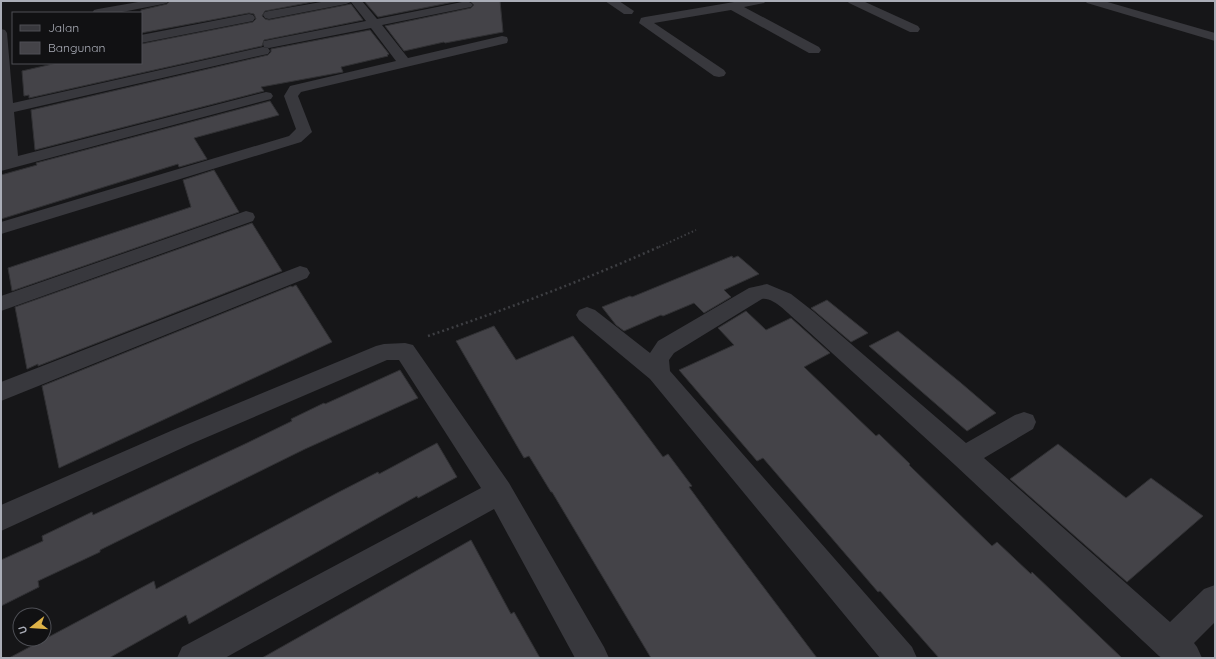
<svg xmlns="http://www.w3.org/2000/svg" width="1216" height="659" viewBox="0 0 1216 659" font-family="Quicksand,sans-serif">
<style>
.building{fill:#444348;stroke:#313134}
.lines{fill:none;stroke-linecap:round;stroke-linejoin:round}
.path-far1{stroke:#3e3f43;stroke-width:2;stroke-dasharray:1.5 2.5;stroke-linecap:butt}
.path{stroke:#3e3f43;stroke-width:2.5;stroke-dasharray:2 3;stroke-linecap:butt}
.street{fill:#38383d;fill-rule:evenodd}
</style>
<rect width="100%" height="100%" fill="#161618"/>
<path class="building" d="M170,1H318L265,11L262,16L265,19L269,20L351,4L363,20L264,40L262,46L29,98V95L24,96L22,71L57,63H141V44L253,22L256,19L254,14L249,13L141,33V10L167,4Z
M364,1H459L378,17Z
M470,1H500L503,32L445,43L444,42L404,51L385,26L471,8L474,5Z
M370,30L389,54L387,55L388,56L341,67L343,72L261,87L264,91L35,150L31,110L268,55L271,52V49Z
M270,101L279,115L194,138L207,159L179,167L178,164L1,219V175L37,165L36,163Z
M214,170L239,212L12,291L8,268L191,207L183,180Z
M252,223L282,271L38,366V364L27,369L15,307Z
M732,256L733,258L738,256L759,274L724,290L731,297L704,313L694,303L663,316L661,315L624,331L616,325L602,307L630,296L632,297Z
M296,285L332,342L59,468L42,386L291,286L292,287Z
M827,300L868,333L851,342L811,308Z
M746,311L766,330L791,318L830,353L804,367L876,436L879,434L910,464L909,465L992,546L997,542L1031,574L1032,572L1122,658H939L880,591L878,592L763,458L757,461L679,370L734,345L718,328Z
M494,326L516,360L573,336L663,457L668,454L692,486L689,487L722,532L817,658H651L552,492H551L529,456L524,458L456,341Z
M898,331L961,383L996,413L967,431L869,346Z
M400,370L418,398L305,449L100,550V552L38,581L39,587L1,606V560L43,541L42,536L92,512L93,515L247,443L292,421L291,419L324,403L325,404Z
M437,443L457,477L418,498L417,496L189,624L186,615L109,658H9L154,581L156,589L337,493L378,472L379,474Z
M1058,444L1126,498L1151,478L1203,516L1127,582L1010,479Z
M471,540L511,614L514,612L540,658H262Z"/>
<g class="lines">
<path class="path-far1" d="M659,247L696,230"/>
<path class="path" d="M428,336C507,309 585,280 661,246"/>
<path class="street" d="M144,1H169L167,3L163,4L117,13H92L94,10L98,9Z
M327,1H362L377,19L467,1L471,3L473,5L471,7L382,25L408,58L502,36L507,37L508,40L507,43L301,92L298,96L312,132L301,142L1,234V222L289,136L296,129L284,96L290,86L396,61L371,28L269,48L264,47L263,44L264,41L366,21L351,2L346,4L269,19L265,18L263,15L265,12L269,11Z
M605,1H619L634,11L632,14H624Z
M740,1H766L764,3L744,7L819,47L821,50L819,53H809L731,10L654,23L724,70L726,73L724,76L719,77L714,76L639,23L641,18L645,17Z
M847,1H863L918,26L920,29L918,32H910L849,3Z
M1085,1H1104L1215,33V41L1087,3Z
M249,14L253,15L255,18L253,21L141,43V35Z
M1,29L5,30L7,33L13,103L263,47L268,48L270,51L268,54L263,55L14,112L18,156L266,92L271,93L273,96L271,99L1,171Z
M246,211L253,213L255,217L253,221L1,311V296Z
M300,266L307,268L310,273L307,278L1,401V382Z
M767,284L791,294L814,312L966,443L1015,415L1024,412L1033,415L1036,422L1033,429L984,458L1170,622L1204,589L1215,585V622L1194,643L1197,647L1202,658H1162L1159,656L955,465L798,322C789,315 774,297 762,299L674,353L669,360L670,371L912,647L917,658H880L650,379L579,320L576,315L579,310L587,307L595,310L650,353L658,341L749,288Z
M405,343L413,345L509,483L604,647L609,658H575L494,509L225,658H177L182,647L481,488L399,360H387L191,444L1,531V505L173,430L376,346L384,344Z"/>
</g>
<rect width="1216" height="659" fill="none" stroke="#aaadb7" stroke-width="4"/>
<rect x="12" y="12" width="130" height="52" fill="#111113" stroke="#4e4f55"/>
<rect x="20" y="25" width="20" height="6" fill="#38383d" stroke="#4e4f55"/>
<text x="48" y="32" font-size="12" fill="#aaadb7">Jalan</text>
<rect x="20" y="42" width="20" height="12" fill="#444348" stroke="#4e4f55"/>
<text x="48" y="52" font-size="12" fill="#aaadb7">Bangunan</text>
<g transform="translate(32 627) rotate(253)"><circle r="19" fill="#111113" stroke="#4e4f55"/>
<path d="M0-3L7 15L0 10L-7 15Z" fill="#dfb347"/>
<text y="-6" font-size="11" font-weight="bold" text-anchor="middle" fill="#aaadb7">U</text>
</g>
</svg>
